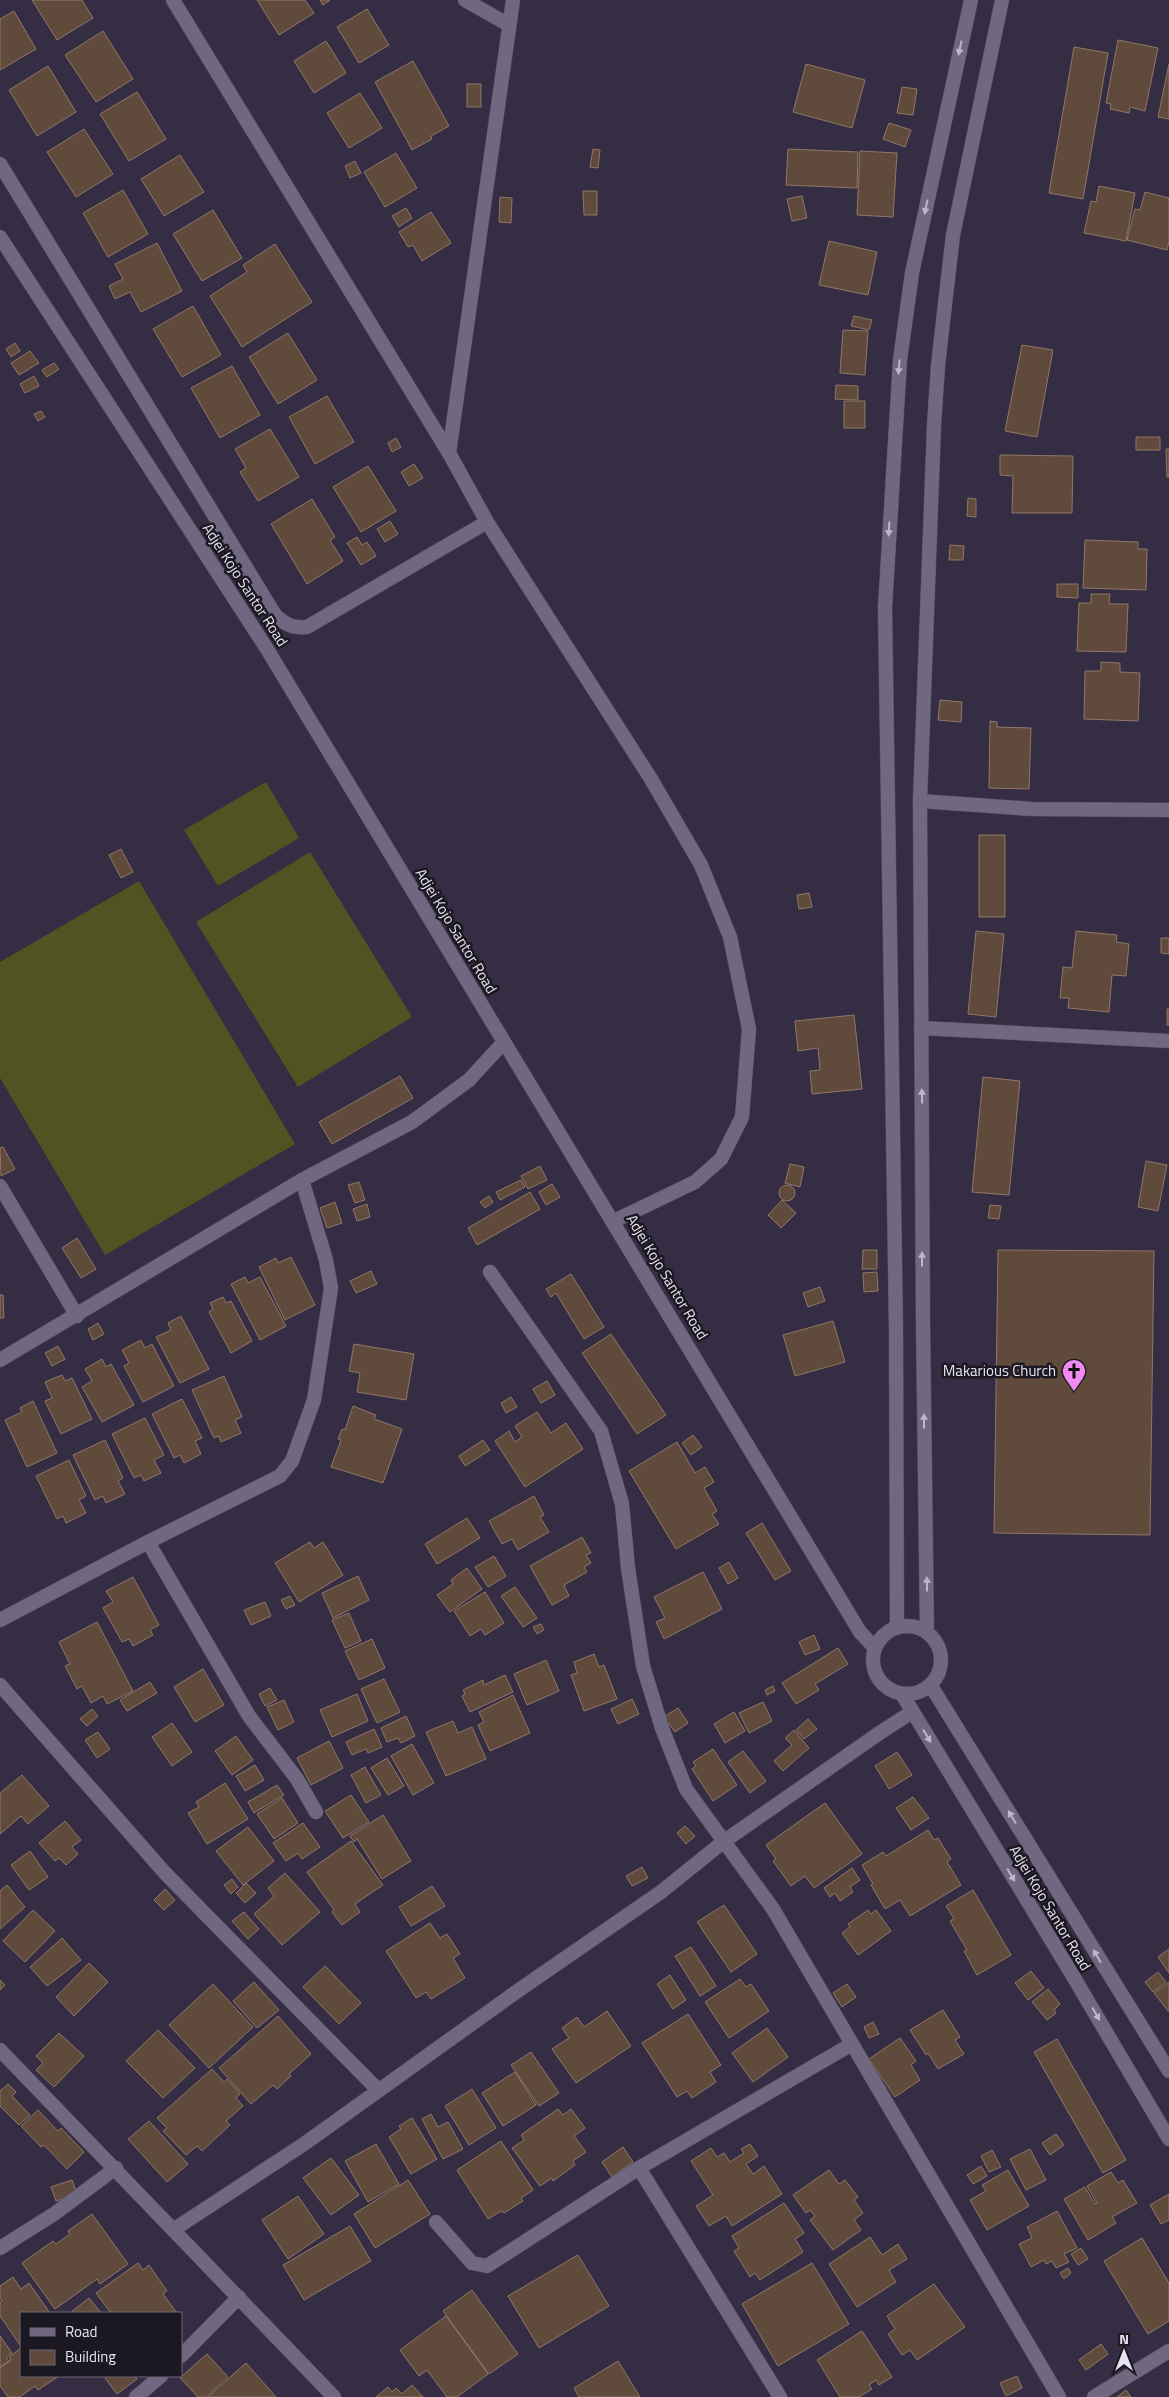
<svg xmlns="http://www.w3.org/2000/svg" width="1169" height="2397" viewBox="0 0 1169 2397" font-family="'Titillium Web',sans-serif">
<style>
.garden{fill:#515422}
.building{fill:#604a3b;stroke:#907867}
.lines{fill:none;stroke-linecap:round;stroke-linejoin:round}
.minor-casing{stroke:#524b5d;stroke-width:15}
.tertiary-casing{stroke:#524b5d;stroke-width:15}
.minor{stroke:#706780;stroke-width:14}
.tertiary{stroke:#706780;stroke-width:14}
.oneway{fill:#bdb8c9}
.labels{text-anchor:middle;stroke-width:5;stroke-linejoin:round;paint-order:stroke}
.street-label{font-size:15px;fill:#e7e3f1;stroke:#1b1822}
.poi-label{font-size:15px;fill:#e7e3f1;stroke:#1b1822;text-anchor:end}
</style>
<rect width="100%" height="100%" fill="#352d43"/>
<path class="garden" d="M266,782L299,838L218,886L184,830Z
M310,852L412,1017L298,1087L196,922Z
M139,881L295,1144L105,1255L0,1078V962Z"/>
<path class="building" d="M32,0H82L93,18L57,40Z
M257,0H305L314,13L279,35Z
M320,0H330L323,5Z
M367,9L389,45L359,63L337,27Z
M14,11L36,49L0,70V19Z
M103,31L133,79L96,102L65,55Z
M1118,40L1158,48L1145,111L1130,107L1129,113L1110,109L1111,104L1106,103Z
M326,41L346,73L314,93L294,61Z
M1074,47L1108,53L1083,199L1049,193Z
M413,61L449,126L431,136L432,139L412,150L375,82Z
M806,64L865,80L852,128L793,112Z
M1169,64V119L1158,117Z
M48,66L76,112L37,136L9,90Z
M467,84H481V107H467Z
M902,87L917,89L913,115L897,113Z
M137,92L166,139L129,161L100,114Z
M360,93L382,128L349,148L327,113Z
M889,123L911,130L905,147L883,139Z
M84,129L113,174L76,197L47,152Z
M593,149L600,150L598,168L590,167Z
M788,149L858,152L857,188L786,185Z
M860,151L897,153L893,217L857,215Z
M396,153L417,188L385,207L364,172Z
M180,155L204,192L164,216L141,179Z
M355,161L361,173L350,178L345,166Z
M1099,186L1135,193L1126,241L1084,233L1091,201L1096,202Z
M123,190L148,234L108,257L83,213Z
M583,191H597V215H584Z
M1145,192L1169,198V242L1167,250L1127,240L1135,209L1140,210Z
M802,196L807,218L792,221L787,199Z
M500,197L512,198L511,223L499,222Z
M406,208L412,218L399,227L392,216Z
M213,210L242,258L202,281L173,234Z
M431,212L451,243L422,261L413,245L408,247L399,232Z
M829,241L877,252L868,295L819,285Z
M157,243L182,291L141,312L130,292L115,299L109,286L123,279L115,264Z
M275,244L312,302L242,347L210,296L247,272L243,265Z
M193,306L221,355L182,377L153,329Z
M854,316L872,320L869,330L851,326Z
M843,330L868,331L865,375L840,373Z
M288,333L317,380L278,404L249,357Z
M15,343L20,351L11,357L6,349Z
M1022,345L1053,350L1037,437L1005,431Z
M30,351L39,363L19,375L11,363Z
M54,363L59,369L47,377L42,370Z
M232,366L260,415L220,438L191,388Z
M34,376L39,386L25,393L20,384Z
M836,385L858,386V400L835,399Z
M327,396L354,442L315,464L289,417Z
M844,401H865V428H844Z
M41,411L45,417L38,421L34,414Z
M270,429L299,477L258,501L240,472L246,468L235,449Z
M1136,437H1160V450H1136Z
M396,438L401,447L392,452L388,443Z
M1166,449H1169V477H1167Z
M1000,455L1073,456L1072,513H1012L1013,476L1000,475Z
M414,464L423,478L409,486L401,472Z
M368,466L396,511L361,532L333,487Z
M968,498L976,499V517L967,516Z
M312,499L335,537L330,540L343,561L307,584L271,524Z
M390,521L398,534L385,542L377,529Z
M357,537L362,545L367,542L376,556L361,565L347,543Z
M1085,540L1138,542V549H1147L1146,590L1083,588Z
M950,545L964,546L963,560H949Z
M1057,584H1078V598L1057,597Z
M1091,594H1110L1109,604H1128L1126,652L1077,651L1079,603H1091Z
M1101,662L1120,663V672L1140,673L1138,721L1084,719L1085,671H1101Z
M940,700L962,702L961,722L938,720Z
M990,721L997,722V727L1031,728L1029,789L989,788Z
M979,835H1005V917H979Z
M121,849L133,872L121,878L109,855Z
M809,893L812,907L799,909L797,895Z
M976,931L1004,934L996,1017L968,1014Z
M1076,931L1117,935L1116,942L1129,944L1126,976L1112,975L1109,1012L1068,1008L1069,998H1060L1063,967L1072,968Z
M1161,938H1169V954L1161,953Z
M1167,1009H1169V1025H1167Z
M854,1015L862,1089L812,1094L810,1071L820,1070L818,1048L798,1051L795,1021Z
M400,1076L413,1098L332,1144L319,1122Z
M983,1077L1020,1081L1009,1195L972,1192Z
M3,1147L15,1169L1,1176L0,1148Z
M1146,1161L1167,1165L1158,1211L1138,1207Z
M790,1164L804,1167L800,1187L785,1183Z
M540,1166L547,1180L528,1189L521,1176Z
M521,1180L525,1187L500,1200L496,1192Z
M359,1182L365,1200L355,1203L348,1185Z
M552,1184L560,1197L546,1205L539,1192Z
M779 1193a8 8 0 1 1 16 0a8 8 0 1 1-16 0Z
M530,1192L540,1209L477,1245L468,1228Z
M489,1196L493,1202L485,1208L480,1202Z
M782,1200L796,1213L781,1228L768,1215Z
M335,1202L342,1223L327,1228L320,1208Z
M367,1204L370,1217L357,1221L353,1209Z
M990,1205L1001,1206L999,1219L988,1218Z
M77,1238L96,1269L81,1278L62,1248Z
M863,1250H877V1269H862Z
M998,1250L1154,1251L1150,1535L994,1533Z
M291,1257L315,1305L285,1320L259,1267L276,1258L278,1263Z
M371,1271L377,1284L356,1293L350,1281Z
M877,1272L878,1291L864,1292L863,1273Z
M571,1274L604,1327L584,1339L556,1293L551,1297L546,1289Z
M245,1277L248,1283L260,1277L286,1326L260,1340L231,1284Z
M820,1287L825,1301L808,1307L803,1293Z
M0,1295H3L4,1318H0Z
M223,1297L226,1303L231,1301L252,1341L231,1353L209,1312L213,1309L210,1303Z
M181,1316L209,1369L180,1383L156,1337L171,1330L168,1323Z
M833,1321L845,1362L795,1376L783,1335Z
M98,1323L104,1334L93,1340L88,1329Z
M611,1334L666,1415L637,1434L582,1353Z
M141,1340L145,1348L152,1344L174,1386L143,1402L124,1366L129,1363L122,1350Z
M354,1344L414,1354L406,1400L357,1392L360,1373L349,1371Z
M58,1346L65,1359L52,1366L45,1353Z
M102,1359L106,1367L111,1364L134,1405L102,1422L82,1387L92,1381L85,1369Z
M62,1375L65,1381L72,1378L92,1419L61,1434L45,1401L52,1398L45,1382Z
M224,1376L242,1417L235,1420L241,1433L221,1442L219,1436L214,1438L192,1390Z
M547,1381L555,1395L541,1403L533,1389Z
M511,1397L517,1407L506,1413L501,1403Z
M182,1399L202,1438L195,1441L201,1454L184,1463L180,1455L174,1458L152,1414Z
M33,1401L57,1453L27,1467L5,1420L22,1412L20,1408Z
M353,1406L376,1415L374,1419L402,1429L383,1483L331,1467L341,1440L338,1439L342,1429L345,1430Z
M537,1412L551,1433L566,1423L583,1449L525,1487L495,1441L509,1431L515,1442L522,1437L515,1426Z
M145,1418L164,1455L154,1460L161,1473L144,1481L141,1475L134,1478L112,1434Z
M693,1435L702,1447L691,1455L682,1443Z
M105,1440L123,1478L118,1481L125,1494L106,1503L103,1496L95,1500L73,1455Z
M483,1440L490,1450L465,1466L459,1456Z
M677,1442L695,1473L705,1467L714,1482L704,1488L717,1511L712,1514L719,1524L676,1549L629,1471Z
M69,1460L86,1496L79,1500L86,1513L66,1523L63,1516L57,1519L36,1476Z
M534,1496L544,1515L540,1517L549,1532L518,1550L512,1539L502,1544L489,1521Z
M467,1518L480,1538L437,1564L425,1544Z
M762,1523L791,1571L775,1580L746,1533Z
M582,1537L591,1553L586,1555L591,1563L584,1567L587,1572L564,1585L569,1596L552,1605L530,1566Z
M310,1542L314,1548L323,1542L343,1575L299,1602L275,1563Z
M494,1556L506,1576L488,1587L475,1567Z
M729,1562L738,1578L728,1584L719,1568Z
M467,1568L482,1589L450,1612L437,1595L453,1584L451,1580Z
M703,1572L722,1609L664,1639L656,1622L665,1618L654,1597Z
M358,1576L369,1600L333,1618L322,1593Z
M133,1577L159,1625L150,1630L153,1635L133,1646L129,1639L122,1642L103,1608L113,1602L106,1591Z
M515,1587L537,1618L523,1627L501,1596Z
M485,1592L504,1623L485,1635L481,1629L470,1636L454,1611Z
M290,1596L295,1605L286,1609L281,1600Z
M265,1602L271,1616L251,1625L244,1610Z
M349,1613L361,1641L345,1648L332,1620Z
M97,1622L133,1691L107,1704L103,1696L91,1703L82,1686L77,1689L65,1666L70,1664L59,1642Z
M541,1624L544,1630L537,1634L533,1627Z
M814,1635L820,1649L805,1655L799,1642Z
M372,1639L385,1668L359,1680L345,1651Z
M838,1648L848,1664L815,1684L819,1690L796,1704L782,1683Z
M594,1654L599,1667L604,1665L617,1699L584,1711L571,1675L577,1673L574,1662Z
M546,1660L559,1691L527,1705L514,1674Z
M203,1669L224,1705L195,1722L174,1687Z
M505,1675L513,1692L470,1712L462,1696L465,1694L463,1690L483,1680L484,1685Z
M384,1679L400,1712L377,1723L361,1689Z
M150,1682L157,1693L127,1711L120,1700Z
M773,1686L775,1691L767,1695L765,1690Z
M270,1688L277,1700L265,1706L259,1694Z
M357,1694L368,1721L332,1737L320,1710Z
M513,1695L530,1733L490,1751L478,1725L484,1722L479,1712Z
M632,1699L639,1714L618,1724L611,1709Z
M284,1700L294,1722L278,1730L267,1707Z
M763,1702L772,1721L749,1733L739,1713Z
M678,1708L688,1723L675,1732L664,1717Z
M92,1709L98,1716L87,1726L80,1719Z
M734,1712L745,1731L725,1743L714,1724Z
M406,1716L415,1736L401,1743L398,1738L387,1742L381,1728Z
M808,1719L817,1729L804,1739L796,1730Z
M453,1721L458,1733L472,1727L486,1759L446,1776L426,1732Z
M172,1723L192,1752L172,1766L152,1737Z
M374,1729L382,1747L368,1753L366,1749L352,1755L346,1742Z
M794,1730L809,1748L783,1771L774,1761L792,1745L785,1738Z
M98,1732L110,1749L97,1758L85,1740Z
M236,1736L253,1760L232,1775L215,1751Z
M329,1741L343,1768L311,1785L297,1758Z
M412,1744L434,1783L413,1795L391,1756Z
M713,1749L737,1785L713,1801L692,1769L696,1766L693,1762Z
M743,1751L766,1781L750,1793L728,1762Z
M897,1752L912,1775L889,1789L875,1766Z
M387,1758L404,1786L388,1795L371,1768Z
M255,1765L264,1780L245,1791L236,1776Z
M365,1767L381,1795L366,1803L351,1775Z
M22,1775L49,1806L28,1824L21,1816L0,1834V1793Z
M225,1783L248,1819L207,1844L188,1813L199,1807L196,1802Z
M277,1785L284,1795L254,1813L248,1802Z
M351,1795L369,1822L343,1838L325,1811Z
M913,1797L929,1818L911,1830L896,1808Z
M282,1798L298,1823L274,1839L257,1814Z
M825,1803L862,1854L814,1888L805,1876L791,1886L773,1861L776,1859L766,1845Z
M383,1815L411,1861L382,1879L357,1839L354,1842L350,1836Z
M65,1821L81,1840L72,1847L78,1854L66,1865L59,1858L55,1861L39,1843Z
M303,1823L320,1847L302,1859L298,1853L286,1861L273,1843Z
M685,1826L695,1836L686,1844L677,1833Z
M248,1827L274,1861L243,1885L216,1851Z
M928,1830L934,1840L938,1838L951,1859L947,1862L961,1885L910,1916L900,1900L885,1909L871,1885L873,1884L862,1865L883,1852L886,1856Z
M351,1841L383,1885L355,1904L360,1912L342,1925L332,1912L334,1910L307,1872Z
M30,1851L48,1877L29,1890L11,1865Z
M642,1867L648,1878L632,1886L626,1876Z
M852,1868L860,1880L850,1887L853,1892L840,1901L835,1893L830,1897L824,1888Z
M285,1873L320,1912L282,1945L254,1914L274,1896L268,1888Z
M232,1879L238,1887L231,1894L224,1885Z
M246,1883L256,1893L245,1903L236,1893Z
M7,1885L25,1907L0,1929V1891Z
M432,1886L445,1906L411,1926L399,1907Z
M165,1889L175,1900L164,1910L154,1900Z
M973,1890L1011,1955L977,1975L964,1951L967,1950L950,1921L954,1919L946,1906Z
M724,1905L757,1954L731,1972L697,1922Z
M33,1910L55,1931L25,1962L3,1941Z
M868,1910L871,1914L876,1910L891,1931L858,1955L842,1933L850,1927L848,1924Z
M244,1912L259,1929L248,1939L232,1921Z
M430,1923L440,1938L447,1934L460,1954L453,1958L465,1978L431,1999L426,1992L416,1998L386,1951Z
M62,1938L81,1960L47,1986L30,1967Z
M691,1947L716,1986L700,1996L675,1956Z
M1169,1949V1973L1158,1957Z
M89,1963L108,1982L74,2016L56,1997Z
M325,1966L361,2003L339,2024L303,1987Z
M1031,1971L1044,1988L1028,2000L1015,1983Z
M1158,1972L1166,1982L1153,1992L1145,1982Z
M670,1975L686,2000L673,2009L657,1984Z
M740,1979L746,1987L751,1984L769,2011L729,2038L705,2002Z
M0,1980L5,1985L0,1990Z
M254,1982L279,2010L257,2028L233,2001Z
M1169,1982V2011H1168L1154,1993Z
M213,1984L253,2027L209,2068L169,2025Z
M847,1984L856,1997L842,2007L833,1993Z
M1048,1989L1060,2004L1054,2010L1056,2013L1047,2020L1032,2002Z
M943,2010L960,2037L955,2040L964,2054L938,2069L928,2053L926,2055L910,2030Z
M607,2011L631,2046L576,2083L552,2049L569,2038L562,2028L577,2017L584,2027Z
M688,2014L721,2065L710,2072L716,2082L692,2098L687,2091L677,2097L642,2043Z
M278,2016L311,2054L289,2074L291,2076L277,2089L273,2085L251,2104L219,2068Z
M873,2022L879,2034L869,2038L864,2027Z
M767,2028L788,2057L753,2082L732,2053Z
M158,2030L195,2068L163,2098L126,2061Z
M59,2033L84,2056L54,2087L36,2070L43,2063L36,2056Z
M900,2038L916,2061L911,2065L920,2080L895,2097L869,2059Z
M1057,2039L1126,2160L1103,2173L1034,2052Z
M531,2052L559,2093L539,2106L511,2065Z
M212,2069L224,2082L227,2079L240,2094L236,2098L243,2106L226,2121L230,2125L202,2151L197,2146L186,2155L163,2131L167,2128L157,2118Z
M515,2072L536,2105L503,2126L482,2093Z
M8,2084L16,2092L12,2096L30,2115L19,2125L0,2106V2091Z
M472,2089L496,2128L469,2145L445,2106Z
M558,2109L563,2115L571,2109L585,2128L574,2136L586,2152L573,2161L575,2165L553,2181L552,2178L540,2186L512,2148L524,2140L521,2135Z
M38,2110L58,2131L61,2128L84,2152L67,2169L44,2145L41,2147L21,2126Z
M431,2114L438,2127L448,2122L463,2149L443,2159L422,2119Z
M412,2118L437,2159L411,2174L389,2137L401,2129L399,2126Z
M149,2121L188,2164L167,2182L128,2139Z
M1056,2134L1064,2145L1050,2155L1042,2143Z
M501,2141L533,2190L521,2198L523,2201L504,2213L501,2211L488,2219L457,2170Z
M376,2144L399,2184L368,2202L345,2161Z
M750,2144L758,2156L746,2164L753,2174L764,2166L782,2194L732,2226L726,2216L709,2226L696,2206L713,2195L691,2161L711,2148L717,2157L724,2153L730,2162L744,2153L741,2149Z
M623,2147L633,2162L612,2177L602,2162Z
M1030,2149L1046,2180L1026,2190L1010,2159Z
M992,2150L1001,2167L989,2172L981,2156Z
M331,2158L359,2195L331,2215L303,2178Z
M981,2166L987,2176L973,2184L967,2175Z
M829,2170L839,2184L845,2180L858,2197L854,2200L863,2213L854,2220L861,2230L833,2250L810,2220L815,2216L810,2210L806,2213L793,2195Z
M1008,2170L1029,2206L987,2230L970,2200L986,2191L982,2185Z
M1111,2172L1118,2183L1123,2180L1137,2203L1112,2217L1116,2223L1088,2240L1064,2199L1085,2187L1095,2204L1097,2203L1087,2186Z
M72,2180L77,2194L56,2201L51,2187Z
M408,2180L430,2214L375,2248L354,2214Z
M1169,2194V2220L1161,2224L1150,2205Z
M298,2196L324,2234L288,2259L262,2220Z
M784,2203L804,2233L795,2239L803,2252L760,2280L755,2273L750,2277L734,2251L739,2248L732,2236Z
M1057,2211L1077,2248L1064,2254L1069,2262L1056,2268L1052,2261L1046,2264L1044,2260L1031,2267L1019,2244L1032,2238L1027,2227Z
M92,2214L128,2264L100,2284L97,2279L55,2309L22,2263L53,2241L56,2244L70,2234L68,2231Z
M350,2226L371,2261L304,2300L283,2265Z
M870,2237L882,2255L898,2244L907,2259L889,2270L896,2282L857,2307L829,2264Z
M1142,2238L1169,2283V2321L1148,2334L1104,2261Z
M1081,2248L1088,2259L1078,2265L1071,2254Z
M578,2255L609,2306L539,2348L508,2296Z
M138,2263L143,2270L149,2265L167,2291L163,2294L177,2313H111L96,2293Z
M812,2263L849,2324L778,2366L742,2304Z
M1068,2268L1071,2273L1064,2279L1060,2273Z
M13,2277L21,2289L29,2283L50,2313H21L20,2345L0,2316V2303L2,2301L0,2298V2286Z
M934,2284L965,2327L917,2360L910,2350L902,2355L888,2334L895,2329L887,2316Z
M472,2290L518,2354L489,2374L443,2311Z
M89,2298L101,2313H70Z
M446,2316L488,2374L457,2397H447L427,2370L419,2376L400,2350Z
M862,2331L892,2377L879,2385L876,2380L869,2385L872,2389L859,2397H840L817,2360Z
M0,2336L12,2353L6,2357L9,2361L0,2367Z
M1101,2344L1108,2354L1086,2370L1079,2360Z
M21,2348V2376H59L38,2390L35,2386L20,2397H8L0,2386V2368L11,2360L9,2357Z
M207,2354L228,2377L206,2397H198L180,2378Z
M618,2361L640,2397H579L574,2388Z
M246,2363L276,2397H208Z
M107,2376H134L137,2379L117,2394L105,2378Z
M1017,2376L1022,2388L1006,2396L1000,2383Z
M412,2385L423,2397H376L388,2387L392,2392L396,2388L402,2394Z
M1126,2390L1131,2397H1117Z"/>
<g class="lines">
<g class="minor-casing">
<path id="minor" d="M173,0L449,453L487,522L651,779L701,865L730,937L749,1029L742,1117L721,1159L695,1182L614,1221
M465,0L509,25
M0,164L275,615C286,625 292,628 307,627L487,522
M0,237L267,649L860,1632L875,1648
M449,453L513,0
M920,801L1032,809L1169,810
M921,1028L1169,1041
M0,1186L77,1316
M490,1272L601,1431L622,1504L628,1568L643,1666L662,1728L686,1789L773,1909L1059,2397
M0,1360L302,1180L412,1122L469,1080L504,1042
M148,1542L249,1716L297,1779L316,1812
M0,1620L148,1542L280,1476L292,1461L314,1400L331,1288L326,1260L302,1180
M0,1685L165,1873L378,2090
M0,2050L334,2397
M639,2168L780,2397
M436,2222L472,2263L487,2266L639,2168L852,2044
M173,2230L304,2144L519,1990L661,1892L723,1842L881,1732L912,1712
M0,2248L54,2214L116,2168
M181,2356L239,2297
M136,2397L161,2376
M1094,2397L1169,2351"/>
</g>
<g class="tertiary-casing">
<path id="tertiary" d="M873 1660a34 34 0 1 1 68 0a34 34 0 1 1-68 0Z
M897,1627L896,1329L885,608L900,360L912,273L971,0
M927,1632L923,1323L920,801L934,426L938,365L953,235L1002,0
M931,1686L1169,2071
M902,1694L1073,1976L1169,2139"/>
</g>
<use href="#minor" class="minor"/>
<use href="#tertiary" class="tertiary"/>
</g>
<defs><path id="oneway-solid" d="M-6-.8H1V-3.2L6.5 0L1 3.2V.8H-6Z" transform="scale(1.25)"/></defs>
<g class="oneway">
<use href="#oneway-solid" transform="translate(960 48) rotate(102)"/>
<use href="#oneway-solid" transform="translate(926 207) rotate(102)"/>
<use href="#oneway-solid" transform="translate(899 367) rotate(95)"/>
<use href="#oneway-solid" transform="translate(889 529) rotate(93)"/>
<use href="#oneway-solid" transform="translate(922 1096) rotate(-91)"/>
<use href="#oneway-solid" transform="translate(922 1259) rotate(-90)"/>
<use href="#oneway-solid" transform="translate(924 1421) rotate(-91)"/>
<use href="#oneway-solid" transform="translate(927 1584) rotate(-91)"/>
<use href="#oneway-solid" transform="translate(927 1736) rotate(59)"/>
<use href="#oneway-solid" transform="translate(1012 1817) rotate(-121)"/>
<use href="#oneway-solid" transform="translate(1011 1875) rotate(59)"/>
<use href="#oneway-solid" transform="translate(1097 1956) rotate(-121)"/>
<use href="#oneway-solid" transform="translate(1096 2014) rotate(60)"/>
</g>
<defs>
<g id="church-pin" transform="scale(1.25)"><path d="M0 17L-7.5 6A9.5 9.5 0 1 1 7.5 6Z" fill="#f28af3" stroke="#1b1822"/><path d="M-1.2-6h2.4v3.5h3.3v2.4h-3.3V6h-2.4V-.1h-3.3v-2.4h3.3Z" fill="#111"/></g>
</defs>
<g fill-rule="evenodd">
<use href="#church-pin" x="1074" y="1371"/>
</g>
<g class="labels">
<g class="street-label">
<text transform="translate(245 585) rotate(57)" y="5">Adjei Kojo Santor Road</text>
<text transform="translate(456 931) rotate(59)" y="5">Adjei Kojo Santor Road</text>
<text transform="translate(667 1277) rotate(59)" y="5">Adjei Kojo Santor Road</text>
<text transform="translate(1050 1908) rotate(59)" y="5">Adjei Kojo Santor Road</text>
</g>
<g class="poi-label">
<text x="1056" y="1376">Makarious Church</text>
</g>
</g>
<rect x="20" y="2312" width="162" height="65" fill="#1b1822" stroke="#6d6975"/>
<rect x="30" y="2328" width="25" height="8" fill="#706780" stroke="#6d6975"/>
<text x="65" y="2337" font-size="15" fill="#e7e3f1">Road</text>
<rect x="30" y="2350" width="25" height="15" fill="#604a3b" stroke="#6d6975"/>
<text x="65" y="2362" font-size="15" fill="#e7e3f1">Building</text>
<g transform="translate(1124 2352)" stroke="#1b1822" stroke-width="4" paint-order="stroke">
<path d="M0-4L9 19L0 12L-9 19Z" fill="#e7e3f1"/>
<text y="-8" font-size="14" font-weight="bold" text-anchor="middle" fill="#e7e3f1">N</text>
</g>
</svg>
